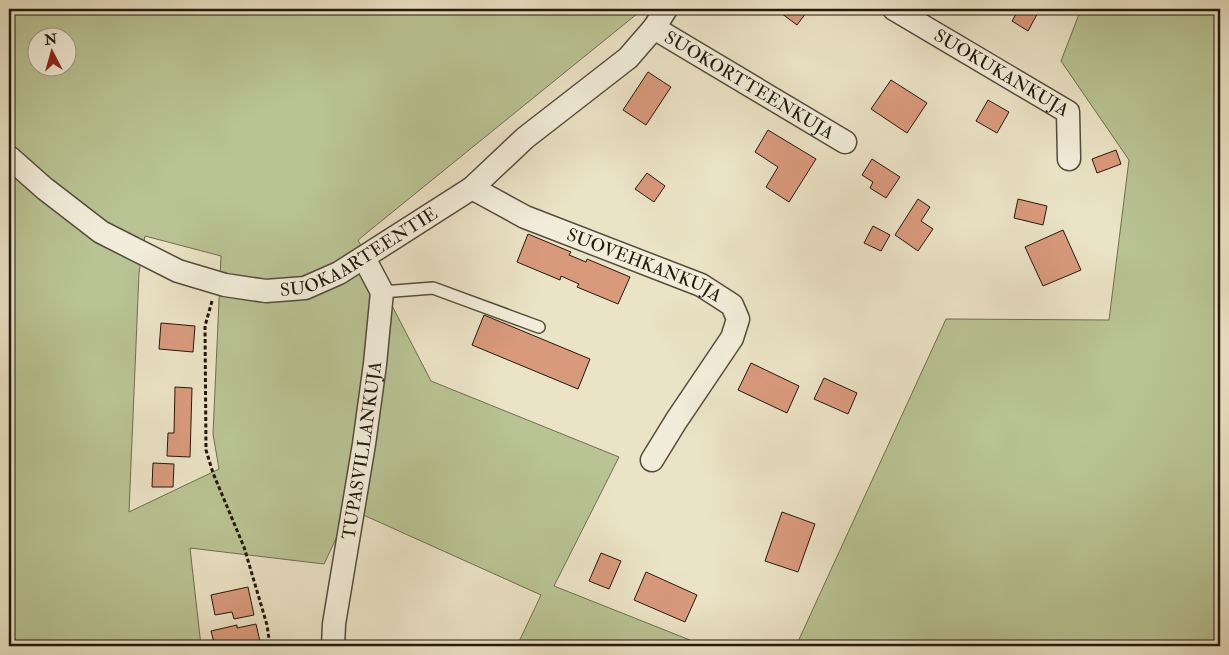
<svg xmlns="http://www.w3.org/2000/svg" width="1229" height="655" viewBox="0 0 1229 655" font-family="'IM FELL Double Pica',serif">
<style>
.green{fill:#b9c393;stroke:#6e6e50;fill-rule:evenodd}
.building{fill:#d99a7c;stroke:#22190d}
.lines{fill:none;stroke-linecap:round;stroke-linejoin:round}
.service-casing{stroke:#544c3b;stroke-width:14}
.minor-casing{stroke:#544c3b;stroke-width:25}
.path{stroke:#22190d;stroke-width:3;stroke-dasharray:4 2.5;stroke-linecap:butt}
.service{stroke:#f2edda;stroke-width:11}
.minor{stroke:#f2edda;stroke-width:22}
.labels{text-anchor:middle;stroke-width:4;stroke-linejoin:round;paint-order:stroke}
.street-label{font-size:18px;fill:#22190d;stroke:#f2edda}
</style>
<rect width="100%" height="100%" fill="#ebe3c6"/>
<filter id="stains"><feTurbulence type="fractalNoise" baseFrequency=".004" numOctaves="4"/><feColorMatrix values="0 0 0 0 .2 0 0 0 0 .09 0 0 0 0 .02 0 0 0 .5 -.17"/></filter>
<radialGradient id="worn" r=".72"><stop offset=".6" stop-color="#630" stop-opacity="0"/><stop offset="1" stop-color="#630" stop-opacity=".3"/></radialGradient>
<path class="green" d="M9,9H643L358,240L431,381L619,457L554,586L705,646H517L541,595L350,509L324,564L190,548L201,646H9ZM38,38H68V68H38ZM145,236L221,256L213,434L219,469L129,512L139,273Z
M1081,9H1220V646H796L946,319L1109,320L1129,160L1061,61Z"/>
<path class="building" d="M779,9H809L797,25L777,10Z
M1019,9H1040L1028,31L1012,21Z
M648,72L671,87L646,125L623,110Z
M891,80L927,103L907,133L871,109Z
M988,100L1009,112L997,133L976,121Z
M768,130L816,159L789,202L766,187L778,167L755,152Z
M1116,150L1121,164L1097,173L1092,159Z
M872,159L900,177L886,198L870,188L873,182L862,175Z
M647,173L665,186L654,202L635,189Z
M918,199L930,207L921,221L933,229L918,251L895,235Z
M1018,199L1047,206L1043,225L1014,218Z
M873,226L890,235L881,251L864,243Z
M1063,230L1081,270L1043,286L1025,247Z
M528,234L571,252L569,255L586,262L587,259L630,277L618,304L577,287L579,284L561,276L560,280L517,262Z
M484,315L590,359L578,389L472,345Z
M161,323L195,326L193,352L159,349Z
M751,363L799,386L787,413L738,390Z
M824,378L857,393L848,414L814,399Z
M175,387L192,388L190,457L167,456L168,433H174Z
M153,463L174,464L173,487H152Z
M782,512L815,524L798,572L765,561Z
M601,553L621,561L609,589L589,581Z
M646,572L697,595L685,622L634,600Z
M248,587L254,615L234,619L232,612L215,615L211,595Z
M256,624L261,646H215L211,631L237,625V628Z"/>
<g class="lines">
<g class="service-casing">
<path id="service" d="M382,292L433,288L539,327"/>
</g>
<g class="minor-casing">
<g id="minor">
<path id="s1" d="M894,9L1068,112L1069,159"/>
<path id="s2" d="M654,28L845,142"/>
<path id="s3" d="M9,157L44,188L101,232L178,271L225,285L266,291L305,288L339,273L472,188L525,138L628,58L654,28L666,9"/>
<path id="s4" d="M472,188L525,217L701,285L732,305L738,319L732,338L676,421L652,460"/>
<path id="s5" d="M333,646L334,624L364,444L375,364L382,292L364,258"/>
</g>
</g>
<path class="path" d="M212,301L205,326L206,450L213,473L244,547L267,625L270,646"/>
<use href="#service" class="service"/>
<use href="#minor" class="minor"/>
</g>
<g class="labels">
<g class="street-label">
<text dy="6" stroke="none"><textPath href="#s1" startOffset="125">SUOKUKANKUJA</textPath></text>
<text dy="6" stroke="none"><textPath href="#s2" startOffset="111">SUOKORTTEENKUJA</textPath></text>
<text dy="6" stroke="none"><textPath href="#s3" startOffset="398">SUOKAARTEENTIE</textPath></text>
<text dy="6" stroke="none"><textPath href="#s4" startOffset="189">SUOVEHKANKUJA</textPath></text>
<text dy="6" stroke="none"><textPath href="#s5" startOffset="198">TUPASVILLANKUJA</textPath></text>
</g>
</g>
<rect width="1229" height="655" fill="none" stroke="#ebe3c6" stroke-width="30"/>
<rect x="10" y="10" width="1209" height="635" fill="none" stroke="#22190d" stroke-width="2.5"/>
<rect x="15" y="15" width="1199" height="625" fill="none" stroke="#22190d"/>
<g transform="translate(52 52) rotate(354)"><circle r="24" fill="#f2edda" stroke="#9f9888"/>
<path d="M0-4L9 19L0 12L-9 19Z" fill="#8f2418"/>
<text y="-8" font-size="14" font-weight="bold" text-anchor="middle" fill="#22190d">N</text>
</g>
<rect width="100%" height="100%" filter="url(#stains)"/>
<rect width="100%" height="100%" fill="url(#worn)"/>
</svg>
